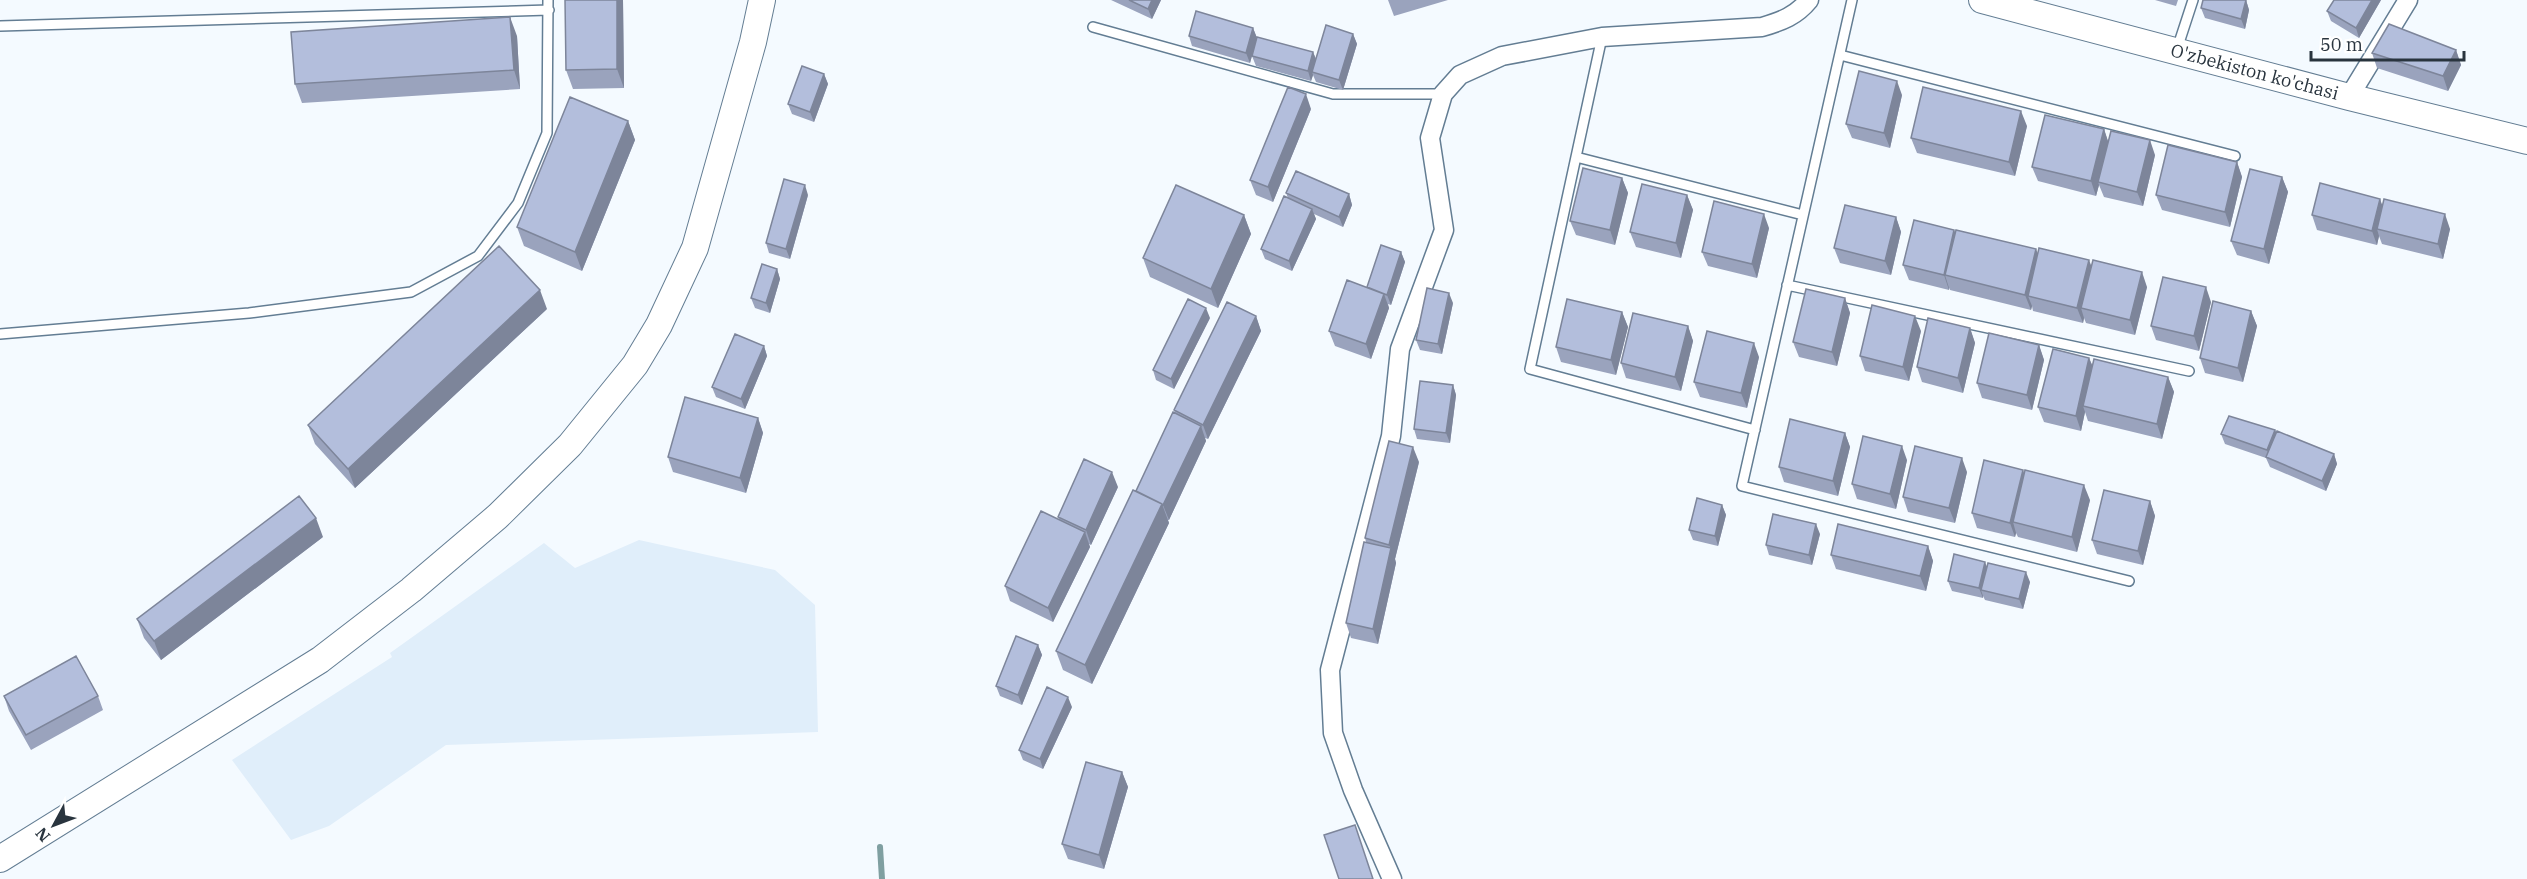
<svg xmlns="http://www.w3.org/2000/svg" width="2527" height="879" viewBox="0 0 2527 879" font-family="'IBM Plex Serif',serif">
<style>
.built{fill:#e0eefa}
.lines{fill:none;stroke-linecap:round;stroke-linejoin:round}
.stream{stroke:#7f9fa1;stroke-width:6}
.service-casing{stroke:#637d93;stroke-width:12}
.minor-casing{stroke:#637d93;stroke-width:21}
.secondary-casing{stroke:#637d93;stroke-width:28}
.service{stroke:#fff;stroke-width:9}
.minor{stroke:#fff;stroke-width:18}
.secondary{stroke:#fff;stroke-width:26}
.wall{fill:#9aa3bd}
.shaded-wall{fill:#7d859a}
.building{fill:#b3bedc;stroke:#7d859a;stroke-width:1.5}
.labels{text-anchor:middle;stroke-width:6;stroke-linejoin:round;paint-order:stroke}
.street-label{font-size:18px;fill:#29343e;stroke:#fff}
</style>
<rect width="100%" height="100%" fill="#f4faff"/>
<path class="built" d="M639,540L775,570L815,605L818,732L446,745L329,826L291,840L232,760L392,657L390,653L544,543L575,568Z"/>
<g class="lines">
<path class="stream" d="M880,847L882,879"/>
<g class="service-casing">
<path id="service" d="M1852,0L1742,486L2129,581
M0,26L549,10
M1093,27L1333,94H1443
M1602,37L1530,369L1755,430
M2177,49L2193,0
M1840,55L2235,156
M1576,157L1803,215
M1787,285L2189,371
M0,334L249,313L411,292L478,256L518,203L547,133L548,0"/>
</g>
<g class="minor-casing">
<path id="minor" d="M2349,97L2408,0
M1392,879L1353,790L1333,733L1330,670L1391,436L1400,349L1444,230L1430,138L1443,94L1460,75L1502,56L1602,37L1762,27C1782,21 1796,16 1809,0"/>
</g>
<g class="secondary-casing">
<g id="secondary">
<path id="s1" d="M1982,0L2349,97L2527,141"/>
<path d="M0,859L320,660L411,590L498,516L570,445L635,365L659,325L695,248L753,42L762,0"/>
</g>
</g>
<use href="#service" class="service"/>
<use href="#minor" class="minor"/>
<use href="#secondary" class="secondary"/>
</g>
<path class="wall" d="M623,0L624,88L573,89L566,70Z
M1111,0H1161L1152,19Z
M1388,0H1448L1394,16Z
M2155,0H2178L2176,6Z
M2246,0L2249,10L2245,29L2205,18L2201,8Z
M2381,0L2359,38L2331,21L2327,11Z
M1253,28L1257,38L1313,52L1316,59L1353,34L1357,44L1343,90L1316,82L1313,75L1311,81L1256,66L1252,56L1255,44L1250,63L1192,46L1189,36Z
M517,36L520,89L302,103L295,84Z
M2456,50L2461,65L2448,91L2377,68L2372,53Z
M824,74L828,84L814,122L792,114L788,104Z
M1902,95L1890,148L1852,138L1846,124Z
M1311,109L1273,202L1256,195L1250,180Z
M628,121L635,140L582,271L524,246L517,227Z
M2027,126L2015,176L1917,153L1911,138Z
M2104,129L2108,142L2155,155L2143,206L2104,197L2099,185L2096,196L2038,181L2032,167Z
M2237,162L2242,177L2230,227L2162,210L2156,195Z
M2282,177L2288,192L2269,264L2237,255L2231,241Z
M1622,178L1628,193L1615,245L1576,235L1570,221Z
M1286,193L1349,194L1352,205L1343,227L1314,214L1316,219L1292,271L1265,259L1261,249L1288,198Z
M808,195L790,259L769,253L766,243Z
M1687,195L1693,210L1681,258L1636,247L1630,232Z
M2380,199L2382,206L2450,229L2443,259L2382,244L2379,236L2377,245L2317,230L2312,215Z
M1244,215L1251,234L1218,308L1150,277L1143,258Z
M1896,217L1901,232L1891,275L1840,263L1834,248Z
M1769,228L1757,278L1708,266L1702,252Z
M1954,230L1955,233L2038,254L2091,266L2147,287L2135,335L2086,323L2084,318L2083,323L2033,311L2032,306L2031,310L1950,290L1949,288V290L1909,280L1903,265Z
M1401,252L1405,262L1391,305L1388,304L1389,308L1371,359L1335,346L1329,331L1367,287Z
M777,269L780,279L770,313L755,308L751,298Z
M1845,298L1850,313L1837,366L1799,357L1793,342Z
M2211,302L2199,351L2156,340L2151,326Z
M1453,303L1442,354L1420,350L1416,340Z
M547,309L355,488L315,444L308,425Z
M2251,311L2257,326L2243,382L2205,373L2200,358Z
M1622,312L1628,327L1616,375L1561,362L1556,347Z
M1256,316L1261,331L1208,439L1205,438L1206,441L1169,520H1168L1169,523L1092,684L1063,670L1056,651L1175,414L1174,410Z
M1210,318L1174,389L1156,380L1153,370Z
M1688,326L1693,341L1681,391L1626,378L1621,363Z
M1970,328L1975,343L1963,393L1922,382L1917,367Z
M1921,331L1909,381L1865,371L1860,356Z
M2039,345L2044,360L2032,410L1982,398L1977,383Z
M764,346L767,356L745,409L716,397L712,387Z
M1759,357L1747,408L1700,397L1694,382Z
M2089,358L2093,367L2168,377L2174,392L2162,439L2088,421L2085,412L2081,431L2044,422L2038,407Z
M1453,385L1456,395L1450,443L1417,439L1414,429Z
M758,418L763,433L746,493L673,472L668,457Z
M2275,430L2277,433L2334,454L2337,464L2326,491L2270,467L2266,458L2225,444L2221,434Z
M1845,433L1850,447L1838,496L1784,482L1779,467Z
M1907,460L1896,509L1857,499L1852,484Z
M1419,462L1395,559L1396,563L1378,644L1351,638L1346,623L1366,542L1365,538Z
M1967,472L1955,523L1908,512L1903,497Z
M1118,487L1091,545L1089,544L1090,547L1053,622L1010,601L1005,586L1059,520L1058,517Z
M2090,500L2077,552L2018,537L2016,533L2015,537L1977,528L1972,513Z
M2150,501L2155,516L2143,565L2097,554L2092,540Z
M1722,505L1726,515L1718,546L1693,540L1689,530Z
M1820,534L1812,565L1769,555L1766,545Z
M323,537L161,660L144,638L137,619Z
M1928,546L1933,561L1926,591L1836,569L1831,555Z
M1987,566L2030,582L2023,609L1985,600L1983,596V598L1952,591L1948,581Z
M1038,645L1042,655L1022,705L1000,696L996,686Z
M4,696H98L103,710L31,750L9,711Z
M1072,707L1043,769L1023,760L1019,750Z
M1122,772L1128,787L1104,869L1068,859L1062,844Z"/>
<path class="shaded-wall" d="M617,0H623L624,88L617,69Z
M1152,0H1161L1152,19L1148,9Z
M2246,0L2249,10L2245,29L2241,19Z
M2372,0H2381L2359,38L2356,28Z
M510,17L517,36L520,89L514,70Z
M1253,28L1257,38L1250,63L1246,53Z
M1353,34L1357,44L1343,90L1339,80Z
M2456,50L2461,65L2448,91L2443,76Z
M1313,52L1317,62L1312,72L1313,75L1311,81L1308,71Z
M824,74L828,84L814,122L810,112Z
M1897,81L1902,95L1890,148L1884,133Z
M1306,94L1311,109L1273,202L1268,187Z
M2021,111L2027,126L2015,176L2009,162Z
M628,121L635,140L582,271L575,252Z
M2104,129L2109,144L2098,182L2099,185L2096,196L2091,181Z
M2150,140L2155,155L2143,206L2137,192Z
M2237,162L2242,177L2230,227L2225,212Z
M2282,177L2288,192L2269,264L2264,249Z
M1622,178L1628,193L1615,245L1610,230Z
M805,185L808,195L790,259L786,249Z
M1349,194L1352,205L1343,227L1339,217Z
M1687,195L1693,210L1681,258L1676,243Z
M2380,199L2385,213L2377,229L2379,236L2377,245L2372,231Z
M1312,209L1316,219L1292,271L1289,261Z
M1764,214L1769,228L1757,278L1752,264Z
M2445,214L2450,229L2443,259L2438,244Z
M1244,215L1251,234L1218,308L1211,289Z
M1896,217L1901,232L1891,275L1885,261Z
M1954,230L1960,245L1945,275L1949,288V290L1944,275Z
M2036,249L2042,264L2028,296L2032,306L2031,310L2025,295Z
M1401,252L1405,262L1391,305L1387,295Z
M2089,260L2095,275L2081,308L2084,318L2083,323L2077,308Z
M777,269L780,279L770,313L766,303Z
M2142,272L2147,287L2135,335L2130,320Z
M2206,287L2211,302L2199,351L2194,336Z
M540,290L547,309L355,488L348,469Z
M1449,293L1453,303L1442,354L1438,344Z
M1384,294L1389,308L1371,359L1366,344Z
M1845,298L1850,313L1837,366L1832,352Z
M1206,308L1210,318L1174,389L1171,379Z
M2251,311L2257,326L2243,382L2238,368Z
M1622,312L1628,327L1616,375L1611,360Z
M1256,316L1261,331L1208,439L1203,425Z
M1915,316L1921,331L1909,381L1903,367Z
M1688,326L1693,341L1681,391L1675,377Z
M1970,328L1975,343L1963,393L1958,378Z
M1754,343L1759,357L1747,408L1741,393Z
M2039,345L2044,360L2032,410L2027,395Z
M764,346L767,356L745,409L741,399Z
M2089,358L2095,372L2083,406L2085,412L2081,431L2076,416Z
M2168,377L2174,392L2162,439L2157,424Z
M1453,385L1456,395L1450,443L1446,433Z
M758,418L763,433L746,493L740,478Z
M1201,426L1206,441L1169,520L1163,505Z
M2275,430L2279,440L2271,460L2267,450Z
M1845,433L1850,447L1838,496L1833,481Z
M1902,446L1907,460L1896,509L1890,494Z
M1413,447L1419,462L1395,559L1396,563L1378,644L1373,629L1391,549L1389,545Z
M2334,454L2337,464L2326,491L2322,481Z
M1962,458L1967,472L1955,523L1949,508Z
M2023,470L2028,484L2013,522L2016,533L2015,537L2010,523Z
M1112,472L1118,487L1091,545L1086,530Z
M2084,485L2090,500L2077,552L2072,537Z
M2150,501L2155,516L2143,565L2138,551Z
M1162,504L1169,523L1092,684L1085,665Z
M1722,505L1726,515L1718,546L1715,536Z
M316,518L323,537L161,660L154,641Z
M1816,524L1820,534L1812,565L1809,555Z
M1085,532L1090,547L1053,622L1048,608Z
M1928,546L1933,561L1926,591L1920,576Z
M1985,562L1989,572L1981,590L1983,596V598L1979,588Z
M2026,572L2030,582L2023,609L2019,599Z
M1038,645L1042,655L1022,705L1018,695Z
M1068,697L1072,707L1043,769L1040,759Z
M1122,772L1128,787L1104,869L1099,855Z"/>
<path class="building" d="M565,0H617V69L566,70Z
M1129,0H1152L1148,9Z
M2203,0H2246L2241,19L2201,8Z
M2334,0H2372L2356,28L2327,11Z
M1196,11L1253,28L1246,53L1189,36Z
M510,17L514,70L295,84L291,32Z
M2389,24L2456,50L2443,76L2372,53Z
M1326,25L1353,34L1339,80L1312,72Z
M1257,37L1313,52L1308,71L1252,56Z
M802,66L824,74L810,112L788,104Z
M1859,71L1897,81L1884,133L1846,124Z
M1288,87L1306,94L1268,187L1250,180Z
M1923,87L2021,111L2009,162L1911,138Z
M570,97L628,121L575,252L517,227Z
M2045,115L2104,129L2091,181L2032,167Z
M2111,131L2150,140L2137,192L2098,182Z
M2168,145L2237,162L2225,212L2156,195Z
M1583,168L1622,178L1610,230L1570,221Z
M2250,169L2282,177L2264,249L2231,241Z
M1296,171L1349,194L1339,217L1286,193Z
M784,179L805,185L786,249L766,243Z
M2320,183L2380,199L2372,231L2312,215Z
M1642,184L1687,195L1676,243L1630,232Z
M1176,185L1244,215L1211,289L1143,258Z
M1284,196L1312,209L1289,261L1261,249Z
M2384,199L2445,214L2438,244L2377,229Z
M1714,201L1764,214L1752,264L1702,252Z
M1845,205L1896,217L1885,261L1834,248Z
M1914,220L1954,230L1944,275L1903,265Z
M1956,230L2036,249L2025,295L1945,275Z
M1381,245L1401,252L1387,295L1367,287Z
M499,246L540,290L348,469L308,425Z
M2039,248L2089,260L2077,308L2028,296Z
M2093,260L2142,272L2130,320L2081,308Z
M762,264L777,269L766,303L751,298Z
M2163,277L2206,287L2194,336L2151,326Z
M1347,280L1384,294L1366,344L1329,331Z
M1427,288L1449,293L1438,344L1416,340Z
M1806,289L1845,298L1832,352L1793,342Z
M1188,299L1206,308L1171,379L1153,370Z
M1567,299L1622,312L1611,360L1556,347Z
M2213,301L2251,311L2238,368L2200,358Z
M1227,302L1256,316L1203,425L1174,410Z
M1872,305L1915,316L1903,367L1860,356Z
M1633,313L1688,326L1675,377L1621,363Z
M1928,318L1970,328L1958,378L1917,367Z
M1707,331L1754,343L1741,393L1694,382Z
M1989,333L2039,345L2027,395L1977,383Z
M735,334L764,346L741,399L712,387Z
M2053,349L2089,358L2076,416L2038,407Z
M2094,359L2168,377L2157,424L2083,406Z
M1420,381L1453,385L1446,433L1414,429Z
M685,397L758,418L740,478L668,457Z
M1173,412L1201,426L1163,505L1161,504H1162L1136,491Z
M2229,416L2275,430L2267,450L2221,434Z
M1790,419L1845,433L1833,481L1779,467Z
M2277,431L2334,454L2322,481L2266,457Z
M1863,436L1902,446L1890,494L1852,484Z
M1389,441L1413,447L1389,545L1365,538Z
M1915,446L1962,458L1949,508L1903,497Z
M1084,459L1112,472L1086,530L1058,517Z
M1984,460L2023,470L2010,523L1972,513Z
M2025,470L2084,485L2072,537L2013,522Z
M1133,490L1162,504L1085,665L1056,651Z
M2104,490L2150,501L2138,551L2092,540Z
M299,496L316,518L154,641L137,619Z
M1697,498L1722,505L1715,536L1689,530Z
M1041,511L1085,532L1048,608L1005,586Z
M1773,514L1816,524L1809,555L1766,545Z
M1838,524L1928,546L1920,576L1831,555Z
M1364,542L1391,548L1373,629L1346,623Z
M1954,554L1985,562L1979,588L1948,581Z
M1988,563L2026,572L2019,599L1981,590Z
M1016,636L1038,645L1018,695L996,686Z
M76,656L98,696L26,735L4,696Z
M1047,687L1068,697L1040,759L1019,750Z
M1086,762L1122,772L1099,855L1062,844Z
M1355,825L1373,879H1339L1324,835Z"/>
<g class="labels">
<g class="street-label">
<text dy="6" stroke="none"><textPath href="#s1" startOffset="282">O'zbekiston ko'chasi</textPath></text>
</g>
</g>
<g transform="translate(54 825) rotate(229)" stroke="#ffffff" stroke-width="4.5" paint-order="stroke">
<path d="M0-4.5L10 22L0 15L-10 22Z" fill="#29343e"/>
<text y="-9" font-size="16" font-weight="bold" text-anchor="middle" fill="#29343e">N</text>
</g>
<path d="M2311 51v9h153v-9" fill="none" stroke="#29343e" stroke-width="3"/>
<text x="2320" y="51" font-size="18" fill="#29343e" stroke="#ffffff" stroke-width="4.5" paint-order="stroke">50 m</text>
</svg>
